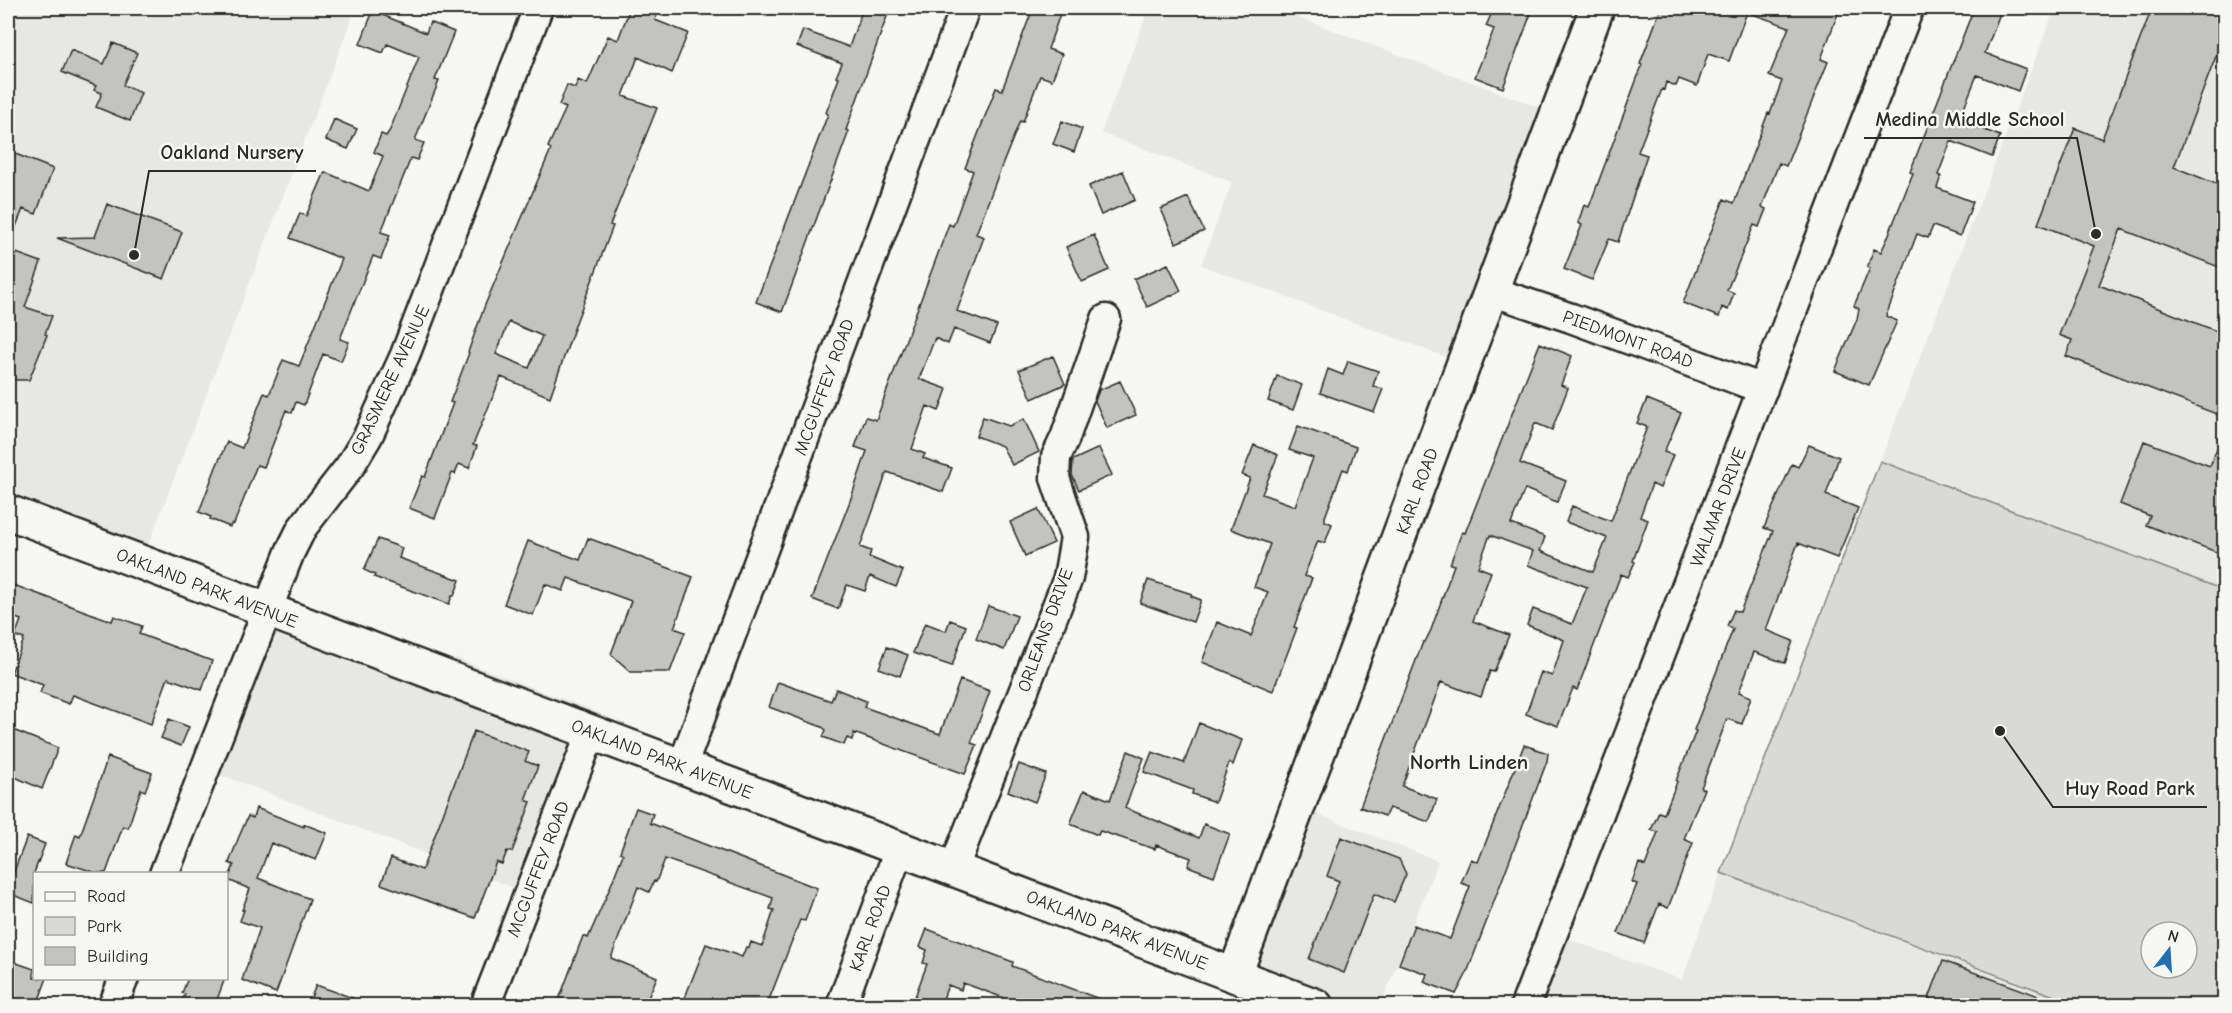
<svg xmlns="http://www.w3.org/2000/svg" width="2232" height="1013" viewBox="0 0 2232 1013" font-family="'Comic Neue',sans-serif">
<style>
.built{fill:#e7e7e3}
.green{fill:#d9d9d5;stroke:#828280;stroke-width:1.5;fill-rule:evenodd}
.building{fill:#c3c3c0;stroke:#2b2b2b;stroke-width:1.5;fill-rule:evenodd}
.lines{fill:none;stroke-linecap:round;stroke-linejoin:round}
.minor-casing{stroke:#2b2b2b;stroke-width:33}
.major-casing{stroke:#2b2b2b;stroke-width:38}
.minor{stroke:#f6f6f2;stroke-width:28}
.major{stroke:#f6f6f2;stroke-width:33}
.labels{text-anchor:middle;stroke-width:5;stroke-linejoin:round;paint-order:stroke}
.street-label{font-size:18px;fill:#2b2b2b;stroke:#f6f6f2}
.quarter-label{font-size:21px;font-weight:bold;fill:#2b2b2b;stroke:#f6f6f2}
.leader{fill:none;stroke:#2b2b2b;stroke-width:2}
.callout-dot{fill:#2b2b2b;stroke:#f6f6f2;stroke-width:2}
.callout-label{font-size:20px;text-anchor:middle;font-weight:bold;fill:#2b2b2b;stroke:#f6f6f2;stroke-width:5;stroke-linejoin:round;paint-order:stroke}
</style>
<rect width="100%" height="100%" fill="#f6f6f2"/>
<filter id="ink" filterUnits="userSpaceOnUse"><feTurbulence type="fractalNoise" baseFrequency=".0167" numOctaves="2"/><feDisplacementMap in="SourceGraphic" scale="12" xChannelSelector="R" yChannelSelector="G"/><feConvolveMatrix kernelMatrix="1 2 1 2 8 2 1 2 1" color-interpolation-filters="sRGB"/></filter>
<g filter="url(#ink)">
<path class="built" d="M8,8H356L144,556L8,502Z
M1149,8H1273L1557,114L1464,364L1201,265L1232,182L1101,133Z
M2055,8H2224V590L1880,461Z
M265,609L447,678L455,658L600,713L530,894L203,768Z
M1299,807L1438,861L1381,1005H1326L1235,970Z
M1721,873L2078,1005L1526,1006L1554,934L1682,980Z"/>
<path class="green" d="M1880,461L2224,590V1005H2078L1721,873ZM2151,932H2187V968H2151Z"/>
<path class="building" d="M630,8H660L655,20L688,33L672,73L638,57L623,96L657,108L610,225L613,226L577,320L550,397L501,377L473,445L477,446L469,468L459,464L455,474L452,473L435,518L409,508L422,476L425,477L453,403L450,402L469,353L468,352L485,305L551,149L548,147L566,108L559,105L567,85L575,88L578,80L587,84L608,36L618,40ZM509,322L542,336L529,368L496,354Z
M863,8H890L846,130L849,131L782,312L756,302L828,114L826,113L839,78L836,77L842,63L797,46L803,30L849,47Z
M1033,8H1062L1048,49L1062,54L1052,80L1040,76L1023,122L1020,121L999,173L976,234L984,237L957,311L997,326L990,343L954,329L948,344L935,338L919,379L947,389L939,411L927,406L912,449L925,454L923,458L952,468L943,492L887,472L860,547L871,551L869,557L903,571L896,587L870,576L865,591L847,585L838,609L812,599L850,501L867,451L855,447L866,417L876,420L949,224L953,226L973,171L965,168L996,88L1002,90Z
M1494,8H1533L1503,88L1475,77L1494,29L1486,26Z
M1661,8H1840L1821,59L1828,62L1786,166L1779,163L1762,207L1766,209L1759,227L1754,225L1727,290L1734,293L1728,310L1722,307L1719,317L1683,303L1724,199L1734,203L1768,113L1770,114L1782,81L1769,76L1789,27L1747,12L1729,61L1708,54L1697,86L1679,79L1676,86L1666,82L1664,90L1662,89L1638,152L1647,155L1618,242L1609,239L1592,280L1564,269L1582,225L1578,223L1584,205L1589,207L1642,65L1640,64Z
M1974,8H2002L1985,53L2026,69L2018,91L1977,75L1959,120L2000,136L1992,157L1951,141L1938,175L1941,176L1937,188L1973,202L1960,236L1933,226L1928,238L1917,234L1886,316L1897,321L1869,385L1835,371L1857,319L1859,309L1854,306L1870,268L1867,267L1874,249L1881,252L1887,239L1913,173L1910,172Z
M2152,8H2224V35L2174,167L2224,187V269L2121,229L2099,285L2224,334V417L2066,356L2072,340L2059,335L2094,246L2038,224L2075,128L2102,139Z
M373,11L426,33L430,22L454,32L435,80L439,81L415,140L424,143L417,160L411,158L381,232L390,235L381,259L373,256L340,339L349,342L341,361L323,354L304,405L296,402L292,413L286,410L264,467L257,465L234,524L232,523L230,527L210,519L211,517L199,512L216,467L227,442L242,448L264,393L269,395L283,360L299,366L342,259L290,238L300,213L306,216L325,172L369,191L383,156L374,152L381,134L386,136L390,130L419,57L387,44L383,53L360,44Z
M113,43L137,53L123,85L141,93L130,121L96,107L102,93L94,90L96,86L62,72L71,50L104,64Z
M334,119L357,129L348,149L326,140Z
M1062,121L1082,129L1074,152L1053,144Z
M8,151L53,169L36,214L23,209L9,244H8Z
M1123,171L1135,200L1101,215L1089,186Z
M1188,197L1204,231L1176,243L1161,209Z
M107,204L182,232L164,279L57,238L95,237Z
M1094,235L1109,270L1082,282L1066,247Z
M8,250L41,262L25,307L52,316L45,334L47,335L29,380H16L8,377Z
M1168,264L1181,291L1147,307L1134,279Z
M1540,343L1572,356L1561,385L1568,388L1552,430L1535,423L1520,463L1566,481L1557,502L1525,489L1511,524L1545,537L1540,551L1593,572L1607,538L1566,522L1572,506L1611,521L1647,427L1637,423L1647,399L1681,413L1664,452L1673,455L1660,488L1652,484L1640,517L1648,520L1633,561L1635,562L1628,577L1621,574L1577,690L1573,688L1558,726L1526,714L1541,672L1552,676L1564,640L1527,625L1533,609L1572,624L1587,587L1528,565L1533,551L1490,535L1478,567L1491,572L1473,621L1509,635L1494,672L1490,671L1481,697L1441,682L1402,786L1437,799L1429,822L1389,808L1385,816L1360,807L1423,642H1425L1431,630L1454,565L1450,564L1462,532L1465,533Z
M1053,356L1065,384L1032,399L1019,370Z
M1348,361L1378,371L1373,386L1383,389L1374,412L1320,393L1328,369L1343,375Z
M1277,376L1302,385L1293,410L1268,401Z
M1120,381L1136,415L1107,428L1095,401L1099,390Z
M983,417L1009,426L1024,419L1039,452L1012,465L1002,446L976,436Z
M1298,426L1356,447L1348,471L1343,469L1325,517V521L1332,524L1325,543L1318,541L1304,576L1312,578L1294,627L1297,628L1273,691L1202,662L1217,622L1251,636L1268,592L1254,587L1270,544L1231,529L1250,478L1242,475L1254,445L1278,455L1262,494L1295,506L1313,458L1289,450Z
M2223,433L2224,555L2146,525L2150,516L2120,504L2144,441L2210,466Z
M1809,445L1839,457L1826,495L1858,508L1837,558L1798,543L1766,630L1793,641L1785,663L1754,652L1739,692L1751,697L1742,724L1727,719L1701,788L1704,789L1684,839L1693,843L1668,908L1659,904L1644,943L1618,933L1637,884L1632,882L1639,863L1645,866L1658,832L1651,830L1659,812L1664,814L1677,782L1676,781L1696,731L1694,730L1733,629L1727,626L1734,610L1740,612L1773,531L1764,528L1772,509L1792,464L1798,467Z
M1099,448L1112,475L1079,490L1072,475L1073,460Z
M1038,509L1054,543L1025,556L1010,522Z
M588,538L693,577L674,628L685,632L670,672H631L611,654L631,601L568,578L563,591L545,584L533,615L504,604L528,541L580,560Z
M378,539L402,548L399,558L460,580L454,596H452L449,604L374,577L375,575L364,570Z
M1148,580L1192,594L1191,596L1201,600L1193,622L1140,603Z
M8,583L112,621L114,616L142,626L139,634L212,661L202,690L168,678L151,724L73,695L69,704L40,693L43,685L11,673L24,639L15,636L21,620L8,615Z
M988,606L1017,616L1004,650L976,639Z
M950,620L966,626L952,666L913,653L925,623L946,631Z
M887,647L908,655L900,676L879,668Z
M960,680L990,691L971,743L977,745L965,774L854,733L852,740L847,738L844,745L823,737L826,730L822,727L769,707L778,682L831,701L836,689L866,701L864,707L940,734Z
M169,719L189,727L181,746L161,738Z
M1199,723L1242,740L1233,765L1229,763L1215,802L1192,794L1193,790L1144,772L1152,752L1184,763Z
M8,728L58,748L42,789L8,774Z
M474,731L529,752L525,761L538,766L525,800L531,802L512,852L507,851L502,864L496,862L475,918L381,884L391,858L422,870Z
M1524,745L1548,753L1547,761L1467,973L1456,994L1424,982L1427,974L1399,964L1414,925L1450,939L1470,886L1461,883L1471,859L1478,862Z
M1128,751L1144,758L1125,808L1199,838L1204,824L1230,834L1214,876L1188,866L1191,858L1156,845L1155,849L1100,831L1098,835L1070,824L1084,790L1110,800Z
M108,757L152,773L145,791L141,789L128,828L123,826L106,873H97L66,863L76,834L80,836Z
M1019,764L1046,774L1035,802L1008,791Z
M256,808L304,827V824L327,833L316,860L271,843L258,878L310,899L276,993L242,980L260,928L240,921L244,910H242L250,889L228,880L234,865L229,863L238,839L248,816L253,818Z
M636,808L653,814L650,823L817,888L805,921L800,920L767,1005H682L706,944L742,957L746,947L749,948L751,942L762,946L774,910L770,909L773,898L665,859L656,882L654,881L649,892L638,887L611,958L657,977L645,1005H557L583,936L588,938L609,890L623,854L620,852Z
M27,837L45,844L34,873V903L8,893V887Z
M1341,837L1399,859L1406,874L1394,902L1374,894L1344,973L1309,959L1339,881L1327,876Z
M927,929L1013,962L1012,966L1110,1003V1005H1001L1004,998L963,983L961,990L948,985L941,1005H912L927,964L923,963L927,950L920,947Z
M8,960L34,969V978H47L37,1005H8Z
M1943,961L2058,1003V1005H1939L1928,1001Z
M188,978H225L215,1005H181L185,994L182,993Z
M316,985L367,1003V1005H308Z"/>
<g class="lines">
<g class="minor-casing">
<path id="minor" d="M1491,291L1571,318L1763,389
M682,767L965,8
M953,870L1068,578L1075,537L1055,478L1056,457L1065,438L1106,319
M164,874L290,552L302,528L350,466L368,436L405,355L538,8
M113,1006L124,978
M485,1006L591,733
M841,1006L899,850
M1525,1006L1909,8"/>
</g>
<g class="major-casing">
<path id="major" d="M8,512L1316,1006
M1235,974L1597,8"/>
</g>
<use href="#minor" class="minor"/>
<use href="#major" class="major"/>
</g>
</g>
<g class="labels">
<g class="street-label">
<text transform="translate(1628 339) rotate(20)" y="6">PIEDMONT ROAD</text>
<text transform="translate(390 380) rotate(-65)" y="6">GRASMERE AVENUE</text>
<text transform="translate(824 387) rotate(-70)" y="6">MCGUFFEY ROAD</text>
<text transform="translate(1417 491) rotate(-70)" y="6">KARL ROAD</text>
<text transform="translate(1718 507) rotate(-69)" y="6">WALMAR DRIVE</text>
<text transform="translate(207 588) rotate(21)" y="6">OAKLAND PARK AVENUE</text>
<text transform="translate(1045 630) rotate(-70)" y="6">ORLEANS DRIVE</text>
<text transform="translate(662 759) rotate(21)" y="6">OAKLAND PARK AVENUE</text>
<text transform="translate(538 869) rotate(-69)" y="6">MCGUFFEY ROAD</text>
<text transform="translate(870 928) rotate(-70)" y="6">KARL ROAD</text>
<text transform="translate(1117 930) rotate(21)" y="6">OAKLAND PARK AVENUE</text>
</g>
<g class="quarter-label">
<text x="1469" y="769">North Linden</text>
</g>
</g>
<path class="leader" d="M2096 234L2077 138H1864M134 255L149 171H316M2000 731L2053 807H2207"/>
<g class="callout-dot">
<circle cx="2096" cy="234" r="6"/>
<circle cx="134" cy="255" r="6"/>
<circle cx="2000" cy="731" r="6"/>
</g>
<g class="callout-label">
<text x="1970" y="126">Medina Middle School</text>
<text x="232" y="159">Oakland Nursery</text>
<text x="2130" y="795">Huy Road Park</text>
</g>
<rect width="2232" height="1013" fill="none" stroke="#f6f6f2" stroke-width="30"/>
<rect x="15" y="15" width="2202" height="983" fill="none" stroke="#2b2b2b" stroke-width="2" filter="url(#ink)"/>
<rect x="33" y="872" width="195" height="108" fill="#f6f6f2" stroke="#a5a5a2" stroke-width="1.5"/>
<rect x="45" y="892" width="30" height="9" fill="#f6f6f2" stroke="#a5a5a2" stroke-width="1.5"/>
<text x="87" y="902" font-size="18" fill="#2b2b2b">Road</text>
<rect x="45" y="917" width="30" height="18" fill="#d9d9d5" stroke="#a5a5a2" stroke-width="1.5"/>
<text x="87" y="932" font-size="18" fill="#2b2b2b">Park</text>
<rect x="45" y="947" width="30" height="18" fill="#c3c3c0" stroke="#a5a5a2" stroke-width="1.5"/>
<text x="87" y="962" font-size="18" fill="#2b2b2b">Building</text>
<g transform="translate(2169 950) rotate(17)"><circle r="28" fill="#f6f6f2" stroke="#a5a5a2" stroke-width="1.5"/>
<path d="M0-4.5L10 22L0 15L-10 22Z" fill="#1f6fb2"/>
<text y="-9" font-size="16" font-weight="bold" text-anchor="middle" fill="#2b2b2b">N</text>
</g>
</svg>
